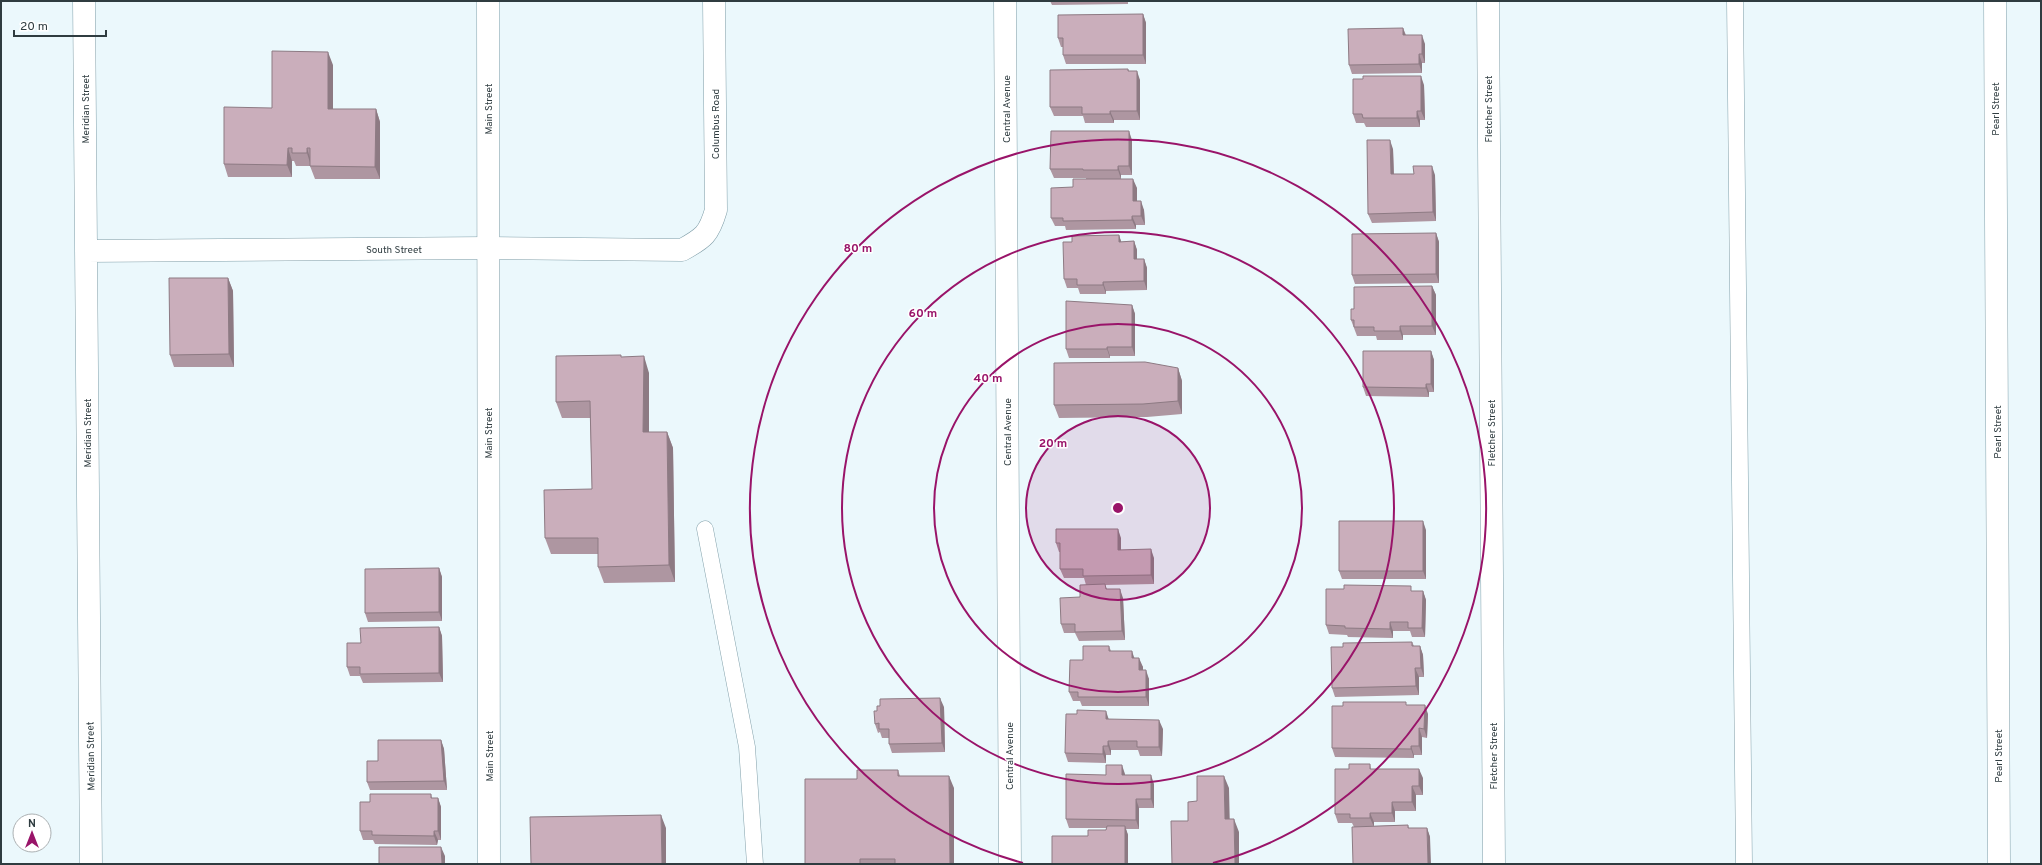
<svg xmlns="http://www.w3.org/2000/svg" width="2042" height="865" viewBox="0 0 2042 865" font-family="Overpass,sans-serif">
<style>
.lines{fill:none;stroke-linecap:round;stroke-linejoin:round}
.service-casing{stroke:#819fa9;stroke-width:17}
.minor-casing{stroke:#819fa9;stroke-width:23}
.tertiary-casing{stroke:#819fa9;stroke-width:23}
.service{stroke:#fff;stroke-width:16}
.minor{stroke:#fff;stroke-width:22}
.tertiary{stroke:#fff;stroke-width:22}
.wall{fill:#ae96a1}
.shaded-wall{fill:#8d7a83}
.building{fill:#caaebb;stroke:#8d7a83}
.ring{fill:none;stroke:#991469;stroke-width:2}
.labels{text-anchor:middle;stroke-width:3;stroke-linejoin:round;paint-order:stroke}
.street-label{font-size:10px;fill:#2f3c40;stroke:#fff}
.centre{fill:#991469;stroke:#fff;stroke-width:2}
.ring-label{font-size:12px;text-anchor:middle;font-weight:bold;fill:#991469;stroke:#fff;stroke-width:3;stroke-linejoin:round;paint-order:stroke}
</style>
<rect width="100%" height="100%" fill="#ebf8fc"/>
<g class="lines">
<g class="service-casing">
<path id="service" d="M1735,1L1744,864
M705,529L747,747L755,864"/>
</g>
<g class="minor-casing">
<path id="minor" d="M84,1L91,864
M1488,1L1494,864
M1995,1L1999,864
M86,251L488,248L682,250C704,238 709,234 716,210L714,1"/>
</g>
<g class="tertiary-casing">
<path id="tertiary" d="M488,1L489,864
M1005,1L1010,864"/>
</g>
<use href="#service" class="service"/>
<use href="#minor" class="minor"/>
<use href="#tertiary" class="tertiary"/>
</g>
<path class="wall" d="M1050,1H1128V4L1052,5Z
M1143,14L1146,23V64H1066L1063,55V47H1061L1058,38Z
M1403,28L1406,35L1425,44V63H1422V73L1352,74L1349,65Z
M333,65V109H376L380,122V179H315L310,166H296L294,161H292V177H228L224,164L272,108Z
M1128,69L1129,71L1140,80V120H1114V123H1085L1083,116H1054L1050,107Z
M1424,85L1425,120H1420V127H1366L1364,123H1356L1353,114Z
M1132,140V175H1121V179L1137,188V201L1144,210L1145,225H1136V229L1066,230L1065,226H1055L1051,218L1073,187L1086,179V178H1054L1050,169Z
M1393,149L1394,174L1435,175L1436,221L1372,223L1368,214Z
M1436,233L1439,242V283L1355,284L1352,275Z
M1119,235L1121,242L1134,241L1137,250V259H1144L1147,268V290L1106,291V294H1080L1078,288H1067L1064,279L1072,242Z
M228,278L233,291L234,367H174L170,355Z
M1432,286L1436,295V335H1403V340H1377L1376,336H1357L1351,320L1354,309Z
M1132,305L1135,314V356H1110V358H1069L1066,349Z
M1431,351L1434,360V392H1429V397L1366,396L1363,387Z
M622,357L649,373V432H667L673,448L675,582L604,583L598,567V554H551L545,538L592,489L590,418H562L556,402Z
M1178,368L1182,381V414L1147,417L1059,418L1054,405Z
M1426,530V579H1342L1339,571Z
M1121,538V550L1154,558V584L1105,585L1107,589L1123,598L1125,640L1079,641L1075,633H1064L1061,624L1080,597L1086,585L1084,578H1064L1060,569V552H1059L1056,543Z
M439,568L442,577V621L368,622L365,613Z
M1413,591H1423L1426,600L1425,637H1412L1410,631H1393V638L1348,637L1347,635L1329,634L1326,625Z
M439,627L442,636L443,682L363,683L360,676H350L347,667L361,643Z
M1412,642L1414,646H1420L1423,655L1424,677H1419V695L1335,697L1332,688L1343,647Z
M1109,646L1111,651L1135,658L1143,667V670L1149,679V706H1082L1080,701H1073L1069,692L1083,660Z
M1407,705L1428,714L1427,738L1422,737V755H1414V758L1335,757L1332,748Z
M944,707L945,752L892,753L889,744V738H882L880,732L878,733L875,724Z
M1109,719L1163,729L1162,756H1140L1138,750H1111V755H1106V763L1068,762L1065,753Z
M441,740L444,749L447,790H370L367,782L378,761Z
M1370,764L1371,769L1423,778V795H1416V811H1395V822H1374V826L1408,825L1409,828H1427L1430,837L1354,827L1352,823H1338L1335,814L1349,769Z
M898,770L900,776L954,788V864H805L857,779Z
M1125,774V775L1154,784V808H1139V829H1126L1128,835V864L1088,836L1106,830L1107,828H1069L1066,819L1106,775Z
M431,794L432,798H438L441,807V840H438L437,845L375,844L373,840H363L360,831L370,802Z"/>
<path class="shaded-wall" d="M1143,14L1146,23V64L1143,55Z
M1403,28L1406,37L1403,35Z
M1422,35L1425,44V63L1422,54Z
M328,52L333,65V122L328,109Z
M1419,54L1422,63V73L1419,64Z
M1137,71L1140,80V120L1137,111Z
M1421,76L1424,85L1425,120L1421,111Z
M376,109L380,122V179L375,167Z
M1110,111L1114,120V123L1110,114Z
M1417,111L1420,120V127L1417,118Z
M1129,131L1132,140V175L1129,166Z
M1390,140L1393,149L1394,183L1391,174Z
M288,148L292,161V177L287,165Z
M307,148L311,161V166L307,153Z
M1118,166L1121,175V179L1118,170Z
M1432,166L1435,175L1436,221L1433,212Z
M1133,179L1137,188V210L1133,201Z
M1141,201L1144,210L1145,225L1141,216Z
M1132,216L1136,225V229L1132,220Z
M1436,233L1439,242V283L1436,274Z
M1119,235L1122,244L1119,242Z
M1134,241L1137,250V268L1134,259Z
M1144,259L1147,268V290L1144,281Z
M228,278L233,291L234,367L229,354Z
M1103,282L1106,291V294L1103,285Z
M1432,286L1436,295V335L1432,326Z
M1132,305L1135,314V356L1132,347Z
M1400,326L1403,335V340L1400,331Z
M1107,347L1110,356V358L1107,349Z
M1431,351L1434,360V392L1431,384Z
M644,356L649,373V449L643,432Z
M1178,368L1182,381V414L1178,401Z
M1426,384L1429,392V397L1426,388Z
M667,432L673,448L675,582L669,565Z
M1423,521L1426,530V579L1423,571Z
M1118,529L1121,538V559L1118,550Z
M1151,549L1154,558V584L1151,575Z
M439,568L442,577V621L439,612Z
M1120,589L1123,598L1125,640L1122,631Z
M1423,591L1426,600L1425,637L1422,628Z
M1390,622L1393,631V638L1390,629Z
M439,627L442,636L443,682L439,673Z
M1420,646L1423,655L1424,677L1421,668Z
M1132,651L1135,660L1132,658Z
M1139,658L1143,667V679L1139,670Z
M1415,668L1419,677V695L1416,686Z
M1146,670L1149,679V706L1146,697Z
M940,698L944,707L945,752L942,743Z
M1425,705L1428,714L1427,738L1424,729Z
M1106,711L1109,720L1106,719Z
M1159,720L1163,729L1162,756L1159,747Z
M1419,728L1422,737V755L1419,746Z
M441,740L444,749L447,790L444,781Z
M1108,741L1111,750V755L1108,746Z
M1103,746L1106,755V763L1103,754Z
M1411,746L1414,755V758L1411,749Z
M1122,765L1125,774V784L1122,775Z
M1419,769L1423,778V795L1419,786Z
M1151,775L1154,784V808L1151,799Z
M949,776L954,788V864H950Z
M1224,776L1229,788L1230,832L1225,819Z
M1412,786L1416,795V811L1412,802Z
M438,798L441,807V840L438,831Z
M1136,799L1139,808V829L1136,820Z
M1392,802L1395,811V822L1392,813Z
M1370,813L1374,822V827L1370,818Z
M661,815L666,828V864H662Z
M1234,819L1239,832V864H1235Z
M1125,826L1128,835V864H1125Z
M1427,828L1430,837L1431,864H1428Z
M434,831L438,840L437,845L434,836Z
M441,847L445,856V864H442Z"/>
<path class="building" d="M1143,14V55H1063V38H1058V15Z
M1403,28V35H1422V54H1419V64L1349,65L1348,29Z
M272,51L328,52V109H376L375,167L310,166V148H307V153H292V148H288L287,165L224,164V107L272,108Z
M1128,69V71H1137V111H1110V114H1082V107H1050V70Z
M1363,76H1421V111H1417V118H1363L1362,114H1353V79H1363Z
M1051,131H1129V166H1118V170H1083V169H1050Z
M1367,140H1390L1391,174H1414L1413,166H1432L1433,212L1368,214Z
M1073,179H1133V201H1141V216H1132V220L1063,221V218H1051V188L1073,187Z
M1436,233V274L1352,275V234Z
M1119,235V242L1134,241V259H1144V281L1103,282V285H1077V279H1064L1063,242H1072V236Z
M169,278H228L229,354L170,355Z
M1432,286V326H1400V331H1374V327H1354V320H1351V309H1354V287Z
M1066,301L1132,305V347H1107V349H1066Z
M1363,351H1431V384H1426V388L1363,387Z
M621,355V357L644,356L643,432H667L669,565L598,567V538H545L544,490L592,489L590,401L556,402V356Z
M1145,362L1178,368V401L1143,404L1054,405V363Z
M1339,521H1423V571H1339Z
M1056,529H1118V550L1151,549V575L1083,576V569H1060V543H1056Z
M439,568V612L365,613V569Z
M1105,584L1106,589H1120L1122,631L1075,632V624H1061L1060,598L1080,597V585Z
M1344,585L1411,586V591H1423L1422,628H1408V622H1390V629L1345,628V626L1326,625V589H1344Z
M439,627V673L360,674V667H347V643H361L360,628Z
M1412,642V646H1420L1421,668H1415L1416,686L1332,688L1331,647H1343V643Z
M1083,646H1109V651H1132V658H1139V670H1146V697H1078V692H1069L1070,660H1083Z
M940,698L942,743L889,744V729H879V723L875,724L874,711H877V706H880V699Z
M1343,702H1406V705H1425L1424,729L1419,728V746H1411V749L1332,748V706H1343Z
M1077,710L1106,711V719L1159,720V747H1137V741H1108V746H1103V754L1065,753L1066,714H1077Z
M378,740H441L444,781L367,782V761H378Z
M1349,764H1370V769H1419V786H1412V802H1392V813H1370V818H1350V814H1335V769H1349Z
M1106,765H1122V775H1151V799H1136V820L1066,819V774L1106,775Z
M857,770H898V776H949L950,864H895V859H860V864H805V779H857Z
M1197,776H1224L1225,819H1234L1235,864H1172L1171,821H1188V802L1197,801Z
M370,794H431V798H438V831H434V836L372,835V831H360V802H370Z
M661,815L662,864H531L530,817Z
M1408,825V828H1427L1428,864H1353L1352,827Z
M1107,826H1125V864H1052V836H1088V830H1106Z
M379,847H441L442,864H379Z"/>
<circle cx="1118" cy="508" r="92" fill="#991469" fill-opacity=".12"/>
<g class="ring">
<circle cx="1118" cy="508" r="92"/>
<circle cx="1118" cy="508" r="184"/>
<circle cx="1118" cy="508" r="276"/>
<path d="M1023 863A368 368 0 1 1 1213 863"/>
</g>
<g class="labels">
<g class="street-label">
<text transform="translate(85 109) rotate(-90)" y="4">Meridian Street</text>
<text transform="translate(488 109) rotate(-90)" y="4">Main Street</text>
<text transform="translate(1006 109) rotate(-90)" y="4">Central Avenue</text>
<text transform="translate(1488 109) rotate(-90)" y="4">Fletcher Street</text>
<text transform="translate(1995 109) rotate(-90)" y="4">Pearl Street</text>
<text transform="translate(715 124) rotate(-90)" y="4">Columbus Road</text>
<text x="394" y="253">South Street</text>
<text transform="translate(1007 432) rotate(-90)" y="4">Central Avenue</text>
<text transform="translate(1997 432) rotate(-90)" y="4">Pearl Street</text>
<text transform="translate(87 433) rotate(-90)" y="4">Meridian Street</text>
<text transform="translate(488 433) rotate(-90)" y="4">Main Street</text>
<text transform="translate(1491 433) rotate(-90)" y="4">Fletcher Street</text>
<text transform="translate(90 756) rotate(-91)" y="4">Meridian Street</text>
<text transform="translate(489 756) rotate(-90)" y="4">Main Street</text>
<text transform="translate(1009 756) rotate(-90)" y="4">Central Avenue</text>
<text transform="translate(1493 756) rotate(-90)" y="4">Fletcher Street</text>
<text transform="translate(1998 756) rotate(-90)" y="4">Pearl Street</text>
</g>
</g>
<circle cx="1118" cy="508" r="6" class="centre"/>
<g class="ring-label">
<text x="858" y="252">80 m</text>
<text x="923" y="317">60 m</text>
<text x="988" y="382">40 m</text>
<text x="1053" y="447">20 m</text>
</g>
<rect width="2042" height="865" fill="none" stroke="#2f3c40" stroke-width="4"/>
<g transform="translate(32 833)"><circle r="19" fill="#ffffff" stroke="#acb1b3"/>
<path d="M0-3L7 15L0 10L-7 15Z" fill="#991469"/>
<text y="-6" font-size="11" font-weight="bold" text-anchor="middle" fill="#2f3c40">N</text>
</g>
<path d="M14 30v6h92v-6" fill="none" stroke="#2f3c40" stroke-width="2"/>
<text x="20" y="30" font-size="12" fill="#2f3c40" stroke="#ffffff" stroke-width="3" paint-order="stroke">20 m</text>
</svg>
